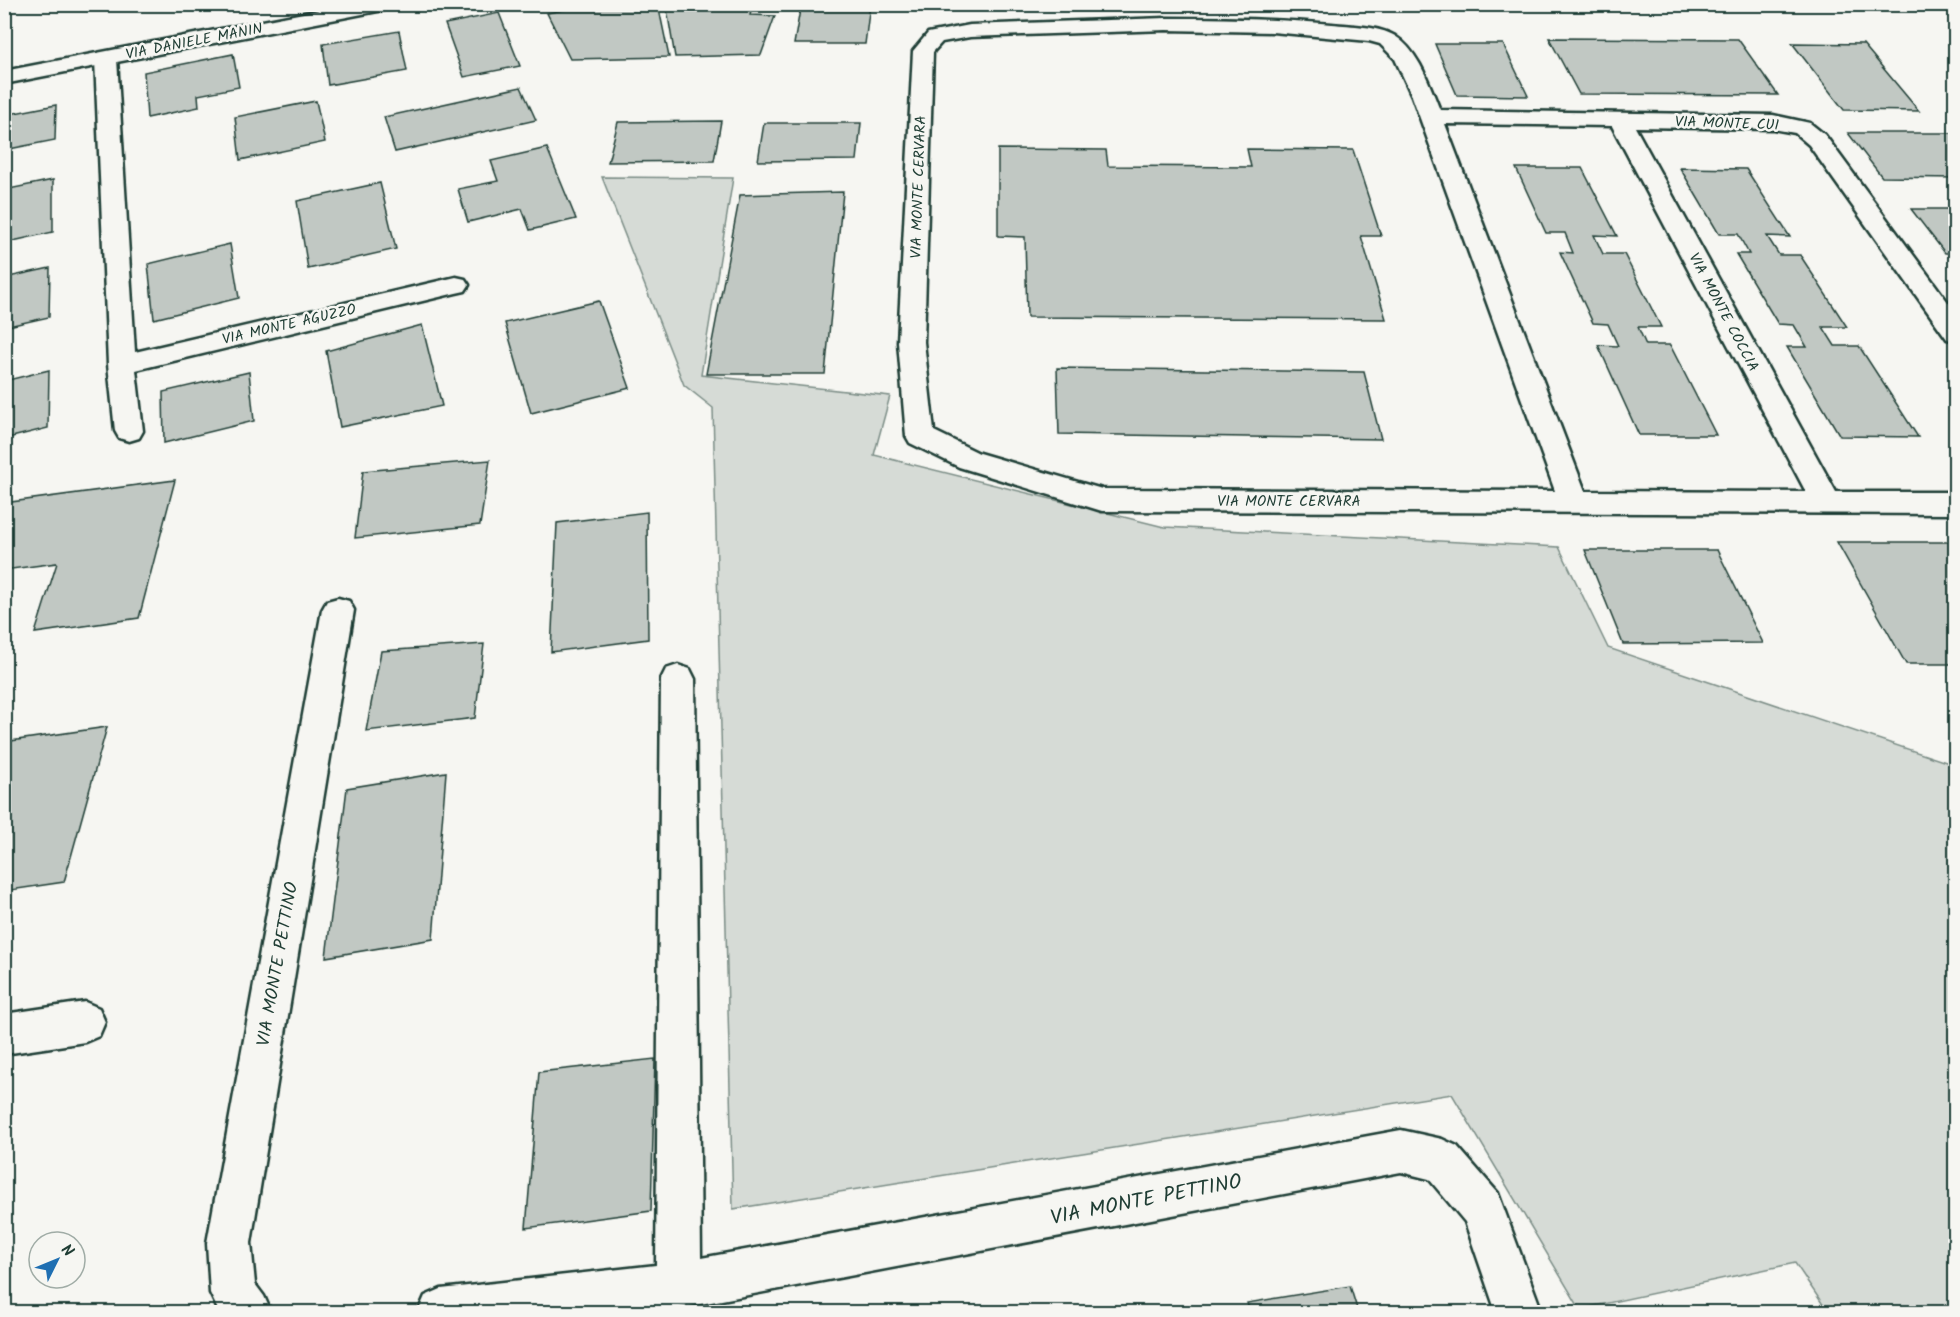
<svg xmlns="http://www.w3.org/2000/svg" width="1960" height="1317" viewBox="0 0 1960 1317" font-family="Kalam,sans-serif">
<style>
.green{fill:#d6dbd6;stroke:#7a8c85;stroke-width:1.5}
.building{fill:#c1c8c3;stroke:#1f3d34;stroke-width:1.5}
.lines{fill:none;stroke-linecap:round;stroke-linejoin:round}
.minor-casing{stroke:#1f3d34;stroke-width:5}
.secondary-casing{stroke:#1f3d34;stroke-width:5}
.minor{fill:#f6f6f2;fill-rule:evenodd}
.secondary{fill:#f6f6f2;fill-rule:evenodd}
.labels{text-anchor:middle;stroke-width:5;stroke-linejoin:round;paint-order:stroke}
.far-street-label{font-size:15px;fill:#1f3d34;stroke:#f6f6f2}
.street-label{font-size:18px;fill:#1f3d34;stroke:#f6f6f2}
.near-street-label{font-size:21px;fill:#1f3d34;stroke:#f6f6f2}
</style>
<rect width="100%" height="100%" fill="#f6f6f2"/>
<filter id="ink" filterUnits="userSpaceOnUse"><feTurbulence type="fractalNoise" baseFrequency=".0167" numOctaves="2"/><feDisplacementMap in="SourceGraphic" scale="12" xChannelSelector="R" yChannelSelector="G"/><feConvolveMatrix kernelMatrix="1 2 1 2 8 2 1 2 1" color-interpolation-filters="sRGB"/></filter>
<g filter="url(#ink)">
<path class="green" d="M602,177L733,178L701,375L890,396L874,455L1164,527L1559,547L1608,648L1955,765V1312H1828L1795,1263L1580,1309L1452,1094L733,1209L713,408L684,385Z"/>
<path class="building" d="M595,4H658L669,57L570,59L547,13Z
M666,4H753L750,15L775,16L761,55L675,57Z
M801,4H870L865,44H794Z
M499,13L520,66L464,77L445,24Z
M399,31L407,71L328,85L323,44Z
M1549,38L1738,39L1778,95L1579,94Z
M1792,43L1863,44L1919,111L1844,110Z
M1435,44H1503L1528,96L1457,95Z
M233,54L239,87L198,95L199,107L147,118L144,72Z
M521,87L536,120L395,152L384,117Z
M316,101L325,142L240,160L235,117Z
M56,105L55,140L4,150V115Z
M721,121L714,161L608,162L618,122Z
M764,123H861L857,160L758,161Z
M1848,133H1956V178L1882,177Z
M547,148L576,219L530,230L522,209L468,222L458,189L498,181L491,161Z
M998,149L1106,150L1108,166L1251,167L1247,149L1353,150L1381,236H1361L1386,319L1027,317L1025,237L998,236Z
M1516,168H1582L1617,236L1594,235L1603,254H1624L1661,327H1638L1646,345H1670L1716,435H1639L1598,345L1618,346L1608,324L1593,323L1560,252L1573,253L1565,233H1546Z
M1680,168L1746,169L1790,237L1767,236L1779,255H1800L1847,327H1823L1835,346H1859L1918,437L1840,436L1787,347H1807L1794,325L1778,324L1736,254H1749L1738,234H1719Z
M53,180V232L4,243V190Z
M380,183L396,249L308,269L297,201Z
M843,192L825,374H706L740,195Z
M1911,209H1956V253H1945Z
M230,244L239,298L154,319L148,264Z
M50,268L49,317L4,327V278Z
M599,301L630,388L531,413L505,323Z
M422,325L442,406L340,427L326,351Z
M1057,368L1364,372L1381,439L1059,434Z
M49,370L48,428L4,439V381Z
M249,372L254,421L164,443L163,392Z
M490,460L480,525L355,538L363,471Z
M175,480L139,618L35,633L57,563L4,570V503Z
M647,512L648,639L551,652L557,523Z
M1837,542H1956V664H1906Z
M1585,550H1717L1763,643L1623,644Z
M484,644L475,718L366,731L381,651Z
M107,727L64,882L4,891V742Z
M446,772L433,939L326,957L347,788Z
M655,1059L651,1211L526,1228L539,1072Z
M1350,1286L1358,1312H1250L1247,1303Z"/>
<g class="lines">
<g class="minor-casing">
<path id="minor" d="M1166,18C1221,18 1277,19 1332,24C1351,26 1378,26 1395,36C1419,51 1430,86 1440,110L1773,115L1810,123L1825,135L1956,313V341L1947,339L1809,145L1795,133L1773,129L1635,127L1836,492H1956V514L1102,511L959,467L910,443L906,436L898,342L913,51L928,33L970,25ZM1166,30L1272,32L1369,41L1380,44L1395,59L1412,96L1555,491L1102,489L979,453L934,431L924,342L933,52L942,42L970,37ZM1445,124L1612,126L1806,492L1585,491Z
M106,53L113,55L117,59L135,352L456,277L465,279L469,285L465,291L456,293L136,370L143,431L139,438L129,441L119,438L115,431L108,364L95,59L99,55Z
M338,598L349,601L354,610L251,1243L255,1284L264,1296L271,1312H219L210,1293L207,1243L322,610L327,601Z
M678,665L690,669L695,679L701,1258L1401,1130L1442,1139L1457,1146L1498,1193L1542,1312H1496L1465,1222L1429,1179L1401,1172L679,1308L638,1312H418L425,1296L441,1289L656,1265L661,679L666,669Z
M85,1002L99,1008L105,1022L99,1036L85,1042L4,1054V1014Z"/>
</g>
<g class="secondary-casing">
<path id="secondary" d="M350,4H393L390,8L383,10L4,84V71Z"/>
</g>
<use href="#minor" class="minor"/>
<use href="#secondary" class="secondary"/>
</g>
</g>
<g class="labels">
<g class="far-street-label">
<text transform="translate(194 41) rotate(-11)" y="5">VIA DANIELE MANIN</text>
<text transform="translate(1727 123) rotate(2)" y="5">VIA MONTE CUI</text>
<text transform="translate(918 187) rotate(-88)" y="5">VIA MONTE CERVARA</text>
<text transform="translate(1724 312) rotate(62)" y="5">VIA MONTE COCCIA</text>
<text transform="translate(289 324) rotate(-13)" y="5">VIA MONTE AGUZZO</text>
<text x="1289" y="506">VIA MONTE CERVARA</text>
</g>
<g class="street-label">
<text transform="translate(277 964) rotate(-80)" y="6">VIA MONTE PETTINO</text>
</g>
<g class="near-street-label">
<text transform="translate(1146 1199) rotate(-11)" y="7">VIA MONTE PETTINO</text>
</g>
</g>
<rect width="1960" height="1317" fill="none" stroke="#f6f6f2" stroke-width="24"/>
<rect x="12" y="12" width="1936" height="1293" fill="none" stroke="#1f3d34" stroke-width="2" filter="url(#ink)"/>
<g transform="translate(57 1260) rotate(47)"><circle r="28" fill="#f6f6f2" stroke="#a0aca6" stroke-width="1.5"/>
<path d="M0-4.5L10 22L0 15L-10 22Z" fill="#1f6fb2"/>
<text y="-9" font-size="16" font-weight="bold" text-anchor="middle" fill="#1f3d34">N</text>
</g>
</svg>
